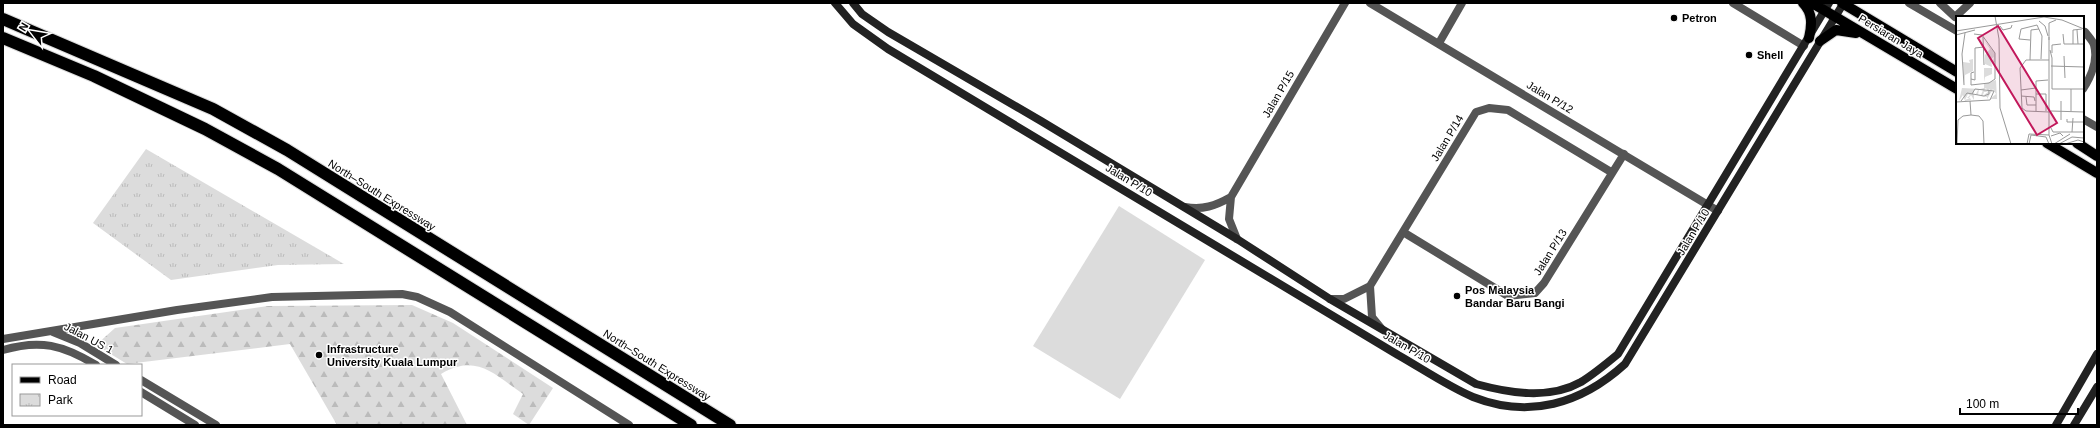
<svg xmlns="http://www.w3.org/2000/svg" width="2100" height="428" viewBox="0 0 2100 428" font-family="Arial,sans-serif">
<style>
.forest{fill:url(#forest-firs)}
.park{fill:url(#park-tufts)}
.pitch{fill:#dcdcdc}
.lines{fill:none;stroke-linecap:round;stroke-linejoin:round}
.primary-casing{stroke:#dbdbdb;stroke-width:12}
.highway-casing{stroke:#dbdbdb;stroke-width:14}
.street{stroke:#555;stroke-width:8}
.secondary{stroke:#222;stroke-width:8}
.primary{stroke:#000;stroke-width:10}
.highway{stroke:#000;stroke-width:12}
.poi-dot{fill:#000;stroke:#fff;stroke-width:1.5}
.labels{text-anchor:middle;stroke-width:3;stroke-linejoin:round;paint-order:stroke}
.poi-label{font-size:11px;font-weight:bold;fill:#000;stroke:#fff;text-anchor:start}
.street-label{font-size:11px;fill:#000;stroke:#fff}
.inset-road{fill:none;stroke:#999;stroke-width:1}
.view{fill:#c2185b;fill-opacity:0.15;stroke:#c2185b;stroke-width:2}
.inset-edge{fill:none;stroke:#000;stroke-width:2}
</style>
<defs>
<pattern id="forest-firs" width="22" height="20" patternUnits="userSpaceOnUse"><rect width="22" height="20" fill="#dcdcdc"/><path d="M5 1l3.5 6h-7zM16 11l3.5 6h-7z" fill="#bbb"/></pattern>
<pattern id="park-tufts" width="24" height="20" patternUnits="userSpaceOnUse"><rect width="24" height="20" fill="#dcdcdc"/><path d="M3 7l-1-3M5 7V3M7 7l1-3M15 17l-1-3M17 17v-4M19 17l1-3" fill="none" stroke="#bbb"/></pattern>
</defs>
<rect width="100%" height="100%" fill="#fff"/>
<path class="forest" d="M412,305L453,323L553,388L529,425L513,414L523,394C494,374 476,353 441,374L467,425H337L290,344L127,364L96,345L115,328L268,306Z"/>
<path class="park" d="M146,149L344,264L278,265L171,280L93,223Z"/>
<path class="pitch" d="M1119,206L1205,260L1120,399L1033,346Z"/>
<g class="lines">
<g class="primary-casing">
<path id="primary" d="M1803,3C1813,13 1812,25 1809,38
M1812,3L1957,89
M1842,3L1957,72
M1820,41L1836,30L1856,33
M2047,143L2097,173
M2077,143L2097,156"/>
</g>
<g class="highway-casing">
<path id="highway" d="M3,19L213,109L287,150L730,425
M3,38L94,76L205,129L278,169L691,425"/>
</g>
<path class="street" d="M1370,3L1718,211
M1733,3L1804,46
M1909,3L1957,31
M1940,3L1955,17L1970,3
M1439,43L1462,3
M2083,89C2091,77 2098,60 2094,45C2093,41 2088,36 2085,32
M2083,119L2097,127
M1185,207C1203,210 1215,206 1231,197
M1403,232L1508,296L1535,293L1544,283L1624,154
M1237,239L1229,219L1231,197L1345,3
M1370,286L1372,317L1381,328
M1330,299H1344L1370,286L1476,112L1489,108L1508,110L1611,172
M53,332L80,343L116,365
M3,339L177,310L272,297L402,294L417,297L450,312L629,425
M3,350C40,339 63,345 96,365
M141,380L216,425
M141,392L195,425"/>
<path class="secondary" d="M835,3L853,24L888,49L1398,355C1421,368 1449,387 1473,397C1529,419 1581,404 1625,364L1843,4
M853,3L862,14L888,32L1041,121L1237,239L1330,299L1476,384C1509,393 1549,400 1581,382C1594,374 1606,364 1618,354L1829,3
M2056,425L2097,354
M2074,425L2097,387"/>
<use href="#primary" class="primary"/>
<use href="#highway" class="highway"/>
</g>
<g class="poi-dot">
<circle cx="1674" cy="18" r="4"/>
<circle cx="1749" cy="55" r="4"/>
<circle cx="1457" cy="296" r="4"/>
<circle cx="319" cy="355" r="4"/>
</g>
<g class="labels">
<g class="poi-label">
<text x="1682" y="22">Petron</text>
<text x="1757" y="59">Shell</text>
<text x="1465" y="294">Pos Malaysia<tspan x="1465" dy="13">Bandar Baru Bangi</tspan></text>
<text x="327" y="353">Infrastructure<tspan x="327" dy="13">University Kuala Lumpur</tspan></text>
</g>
<g class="street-label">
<text transform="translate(1891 36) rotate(31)" y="4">Persiaran Jaya</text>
<text transform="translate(1278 94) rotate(-60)" y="4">Jalan P/15</text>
<text transform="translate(1550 97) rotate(31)" y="4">Jalan P/12</text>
<text transform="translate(1447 138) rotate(-59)" y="4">Jalan P/14</text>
<text transform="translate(1129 180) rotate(31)" y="4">Jalan P/10</text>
<text transform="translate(382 195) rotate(32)" y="4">North–South Expressway</text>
<text transform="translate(1693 232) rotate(-59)" y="4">Jalan P/10</text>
<text transform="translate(1550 252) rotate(-58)" y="4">Jalan P/13</text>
<text transform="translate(89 338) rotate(28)" y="4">Jalan US 1</text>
<text transform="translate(1407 347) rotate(30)" y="4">Jalan P/10</text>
<text transform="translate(657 365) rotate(32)" y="4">North–South Expressway</text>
</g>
</g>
<g transform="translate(1956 16)">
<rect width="128" height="128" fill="#fff"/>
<path d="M17,43V55L9,59L8,71L7,46L14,47L13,44ZM40,64L41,83H34L40,78L37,73L31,83V81L24,80H30L33,78L34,74L33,73V77L32,79H28L32,76L30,72L28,74L32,76H28L27,79H25L27,74L23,73L22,79L20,78L22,74L19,73L17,78L20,80L18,79V84L15,79L13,82H11L14,79L12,78L9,84L14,82L15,84L9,85L7,79L3,85L6,72L24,73L28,72V68Z" fill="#dcdcdc"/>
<path d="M28,24L39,37V46H37L38,41L35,43L36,51L29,48V39L34,33ZM28,52H36V58L29,61L28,66Z" fill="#dcdcdc"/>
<path class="inset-road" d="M39,0L43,23L44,92L55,128M83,5L89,10L92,20M44,10L47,14L55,12L56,9M121,14L122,28M0,15L88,1L106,4L128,13M107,18L108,28H128M0,19L19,14M27,21L28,49M93,21V119L96,128M74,24L63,23L65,13L81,9L86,20L85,43M93,24V7L100,4M117,28V14L126,13M94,34L96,42V73M96,37V29L105,28M108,40L109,62M74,44L75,14L83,13M95,50L128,51M18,56L15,57V69L33,67L39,63V37L26,19L18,18M15,63L19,64V32L28,31M8,69L6,38L9,17M96,73H128M115,73V95M65,74L80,72M80,78H90V95M65,80L78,81L79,85M70,81L71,89H80M5,85L11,77L28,80L33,78V74M14,85L15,99M105,85V104M0,86L34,84L38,75L19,73L16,78M80,95V65L92,64M95,95L128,96M93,96L70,95L66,92L64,52L70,44H93M111,103V106H128M95,112L97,116H128M116,116L117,102M95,120L104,117L107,120M1,128L2,104L7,100L15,99L23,100L27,105L28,128M71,128L73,118L93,119M73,128L75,119L90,121L93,128M98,128L114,118M103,128L116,121L128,122M109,128L122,124L128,126"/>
<path class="view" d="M42,10L101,107L81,119L22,22Z"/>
<rect width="128" height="128" class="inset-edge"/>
</g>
<rect width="2100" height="428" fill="none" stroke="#000000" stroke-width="8"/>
<rect x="12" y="364" width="130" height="52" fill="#ffffff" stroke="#999999"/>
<rect x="20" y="377" width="20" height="6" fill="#000000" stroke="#999999"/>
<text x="48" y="384" font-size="12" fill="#000000">Road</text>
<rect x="20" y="394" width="20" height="12" fill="url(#park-tufts)" stroke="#999999"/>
<text x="48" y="404" font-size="12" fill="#000000">Park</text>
<g transform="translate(32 32) rotate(301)" stroke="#ffffff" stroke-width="3" paint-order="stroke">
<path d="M0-3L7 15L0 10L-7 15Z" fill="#000000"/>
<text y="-6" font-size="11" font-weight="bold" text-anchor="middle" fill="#000000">N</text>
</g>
<path d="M1960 408v6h118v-6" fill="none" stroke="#000000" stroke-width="2"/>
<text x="1966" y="408" font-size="12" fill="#000000" stroke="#ffffff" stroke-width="3" paint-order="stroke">100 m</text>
</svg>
